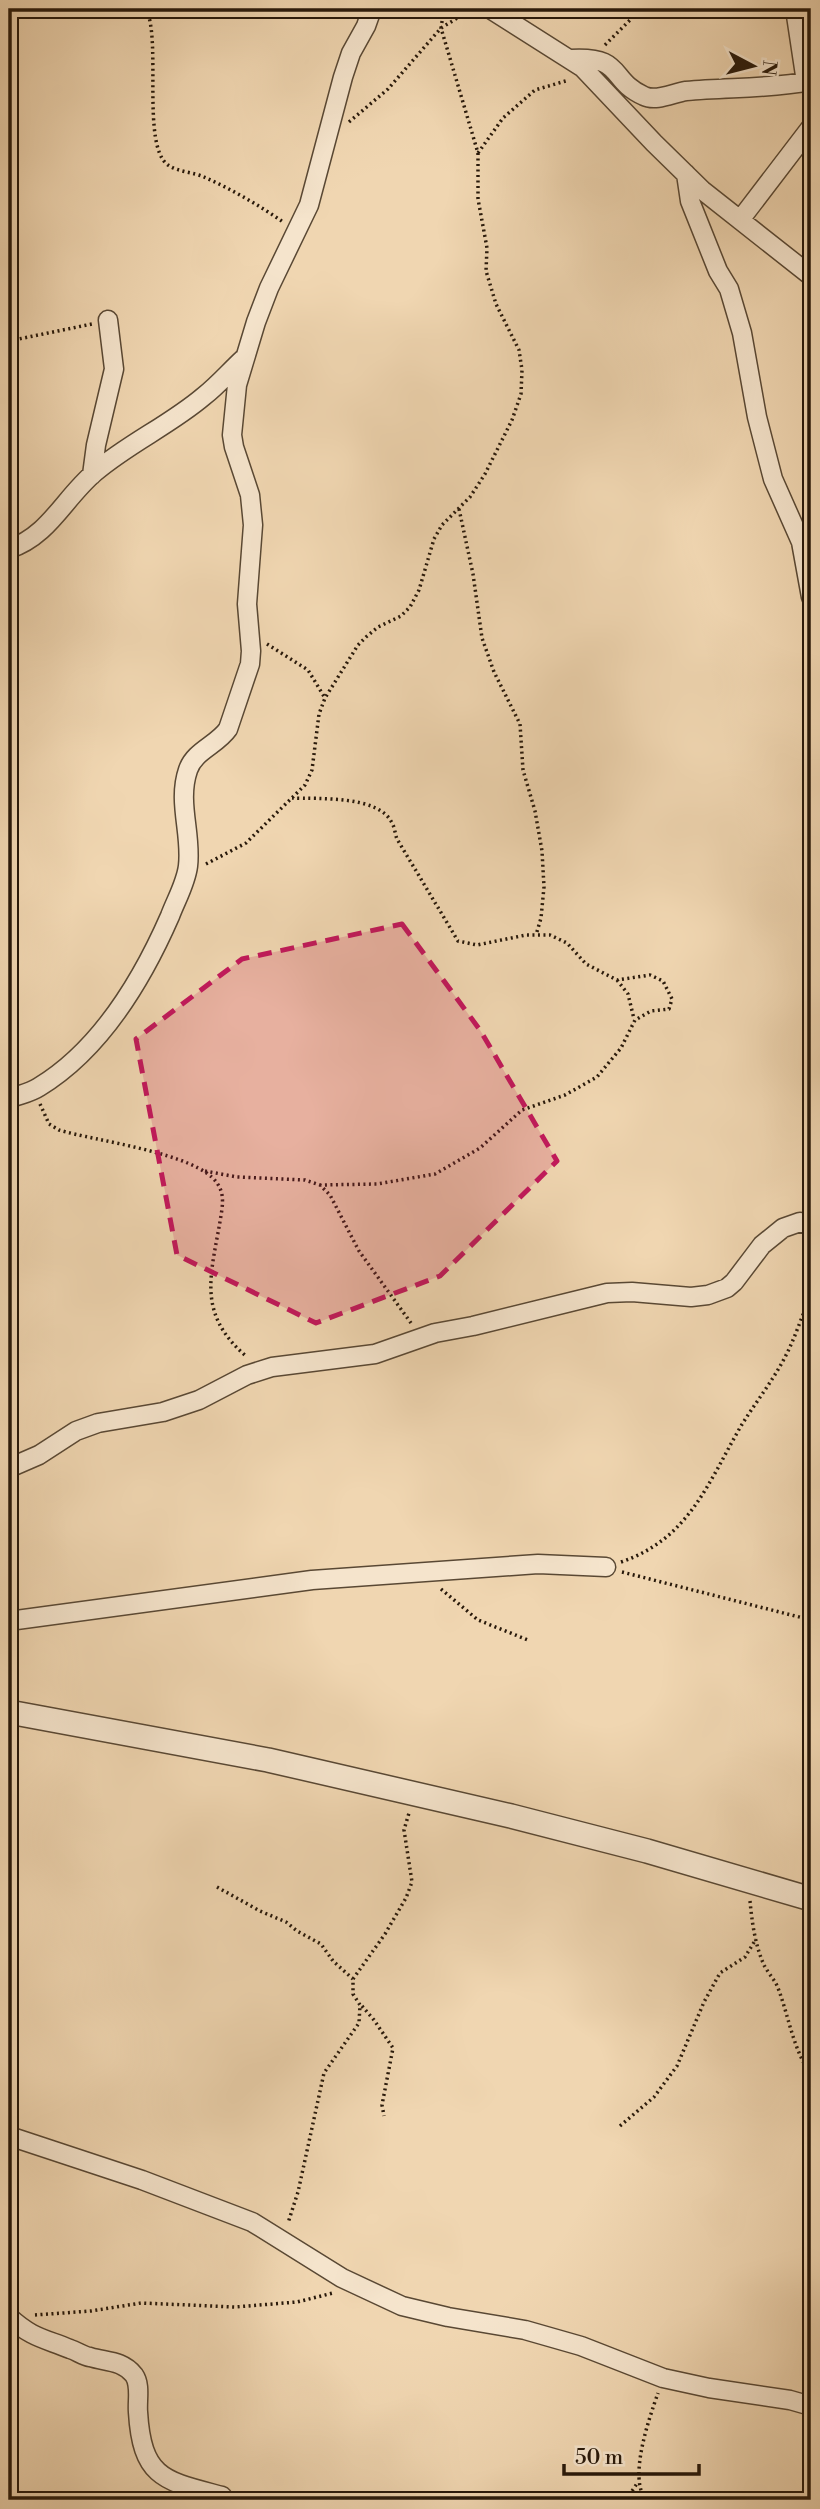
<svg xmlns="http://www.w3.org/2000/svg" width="820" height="2509" viewBox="0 0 820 2509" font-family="'Libre Bodoni',serif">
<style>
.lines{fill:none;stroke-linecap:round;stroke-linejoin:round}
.minor-casing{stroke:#594834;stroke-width:21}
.tertiary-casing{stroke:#594834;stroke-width:26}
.path{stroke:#27180a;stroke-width:3.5;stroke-dasharray:2 3.5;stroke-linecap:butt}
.minor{stroke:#f5e4cc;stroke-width:18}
.tertiary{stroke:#f5e4cc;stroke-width:23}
.marked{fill:#c2185b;fill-opacity:0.2;stroke:#c2185b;stroke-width:5;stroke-dasharray:14 9;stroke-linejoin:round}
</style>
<rect width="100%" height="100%" fill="#f0d6b1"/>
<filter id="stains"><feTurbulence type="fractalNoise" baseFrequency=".00286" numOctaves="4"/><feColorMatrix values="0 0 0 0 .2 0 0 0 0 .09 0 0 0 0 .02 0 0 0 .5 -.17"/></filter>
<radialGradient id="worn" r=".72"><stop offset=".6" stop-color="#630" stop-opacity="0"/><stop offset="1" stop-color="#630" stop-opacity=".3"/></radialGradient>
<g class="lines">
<g class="minor-casing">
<path id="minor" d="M490,9L583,68L654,143L702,190L811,276
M795,9L806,82
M571,59C625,56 608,80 644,96C656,102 673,93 686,91C728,87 770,89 811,81
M686,174L690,201L718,271L729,289L742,333L757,417L773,479L801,542L811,597
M740,220L811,127
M92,475L96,445L114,369L108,320
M9,549C49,536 64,498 95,472C129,443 170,425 204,396C218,385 230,371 243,359
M9,1099C18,1095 30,1093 39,1087C100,1050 142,980 170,916C176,900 186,883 188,866C192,834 177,802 188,770C194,751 217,745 228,729L250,664L251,651L247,604L253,525L250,495L234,447L232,435L237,385L256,322L269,288L309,205L343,77L351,53L366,26L372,9
M9,1468L39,1455L76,1431L98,1423L163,1412L199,1400L247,1375L272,1367L375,1354L435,1333L473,1326L607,1293L632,1292L691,1297L708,1295L727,1288L734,1282L762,1245L783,1228L800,1222L811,1225
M9,1621L312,1580L538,1564L606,1567
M9,2136L142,2180L252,2222L342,2278L402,2306L448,2317L525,2330L581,2346L663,2378L709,2388L790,2400L811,2406
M9,2317C32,2338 43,2338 70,2349C77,2351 83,2356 90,2357C106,2362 122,2360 134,2375C141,2385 137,2400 138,2412C142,2479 165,2481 222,2496L225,2500"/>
</g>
<g class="tertiary-casing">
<path id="tertiary" d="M9,1712L268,1760L511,1816L647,1851L811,1899"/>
</g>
<path class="path" d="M146,9C162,40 141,146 168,165C178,172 193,172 204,177C231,189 259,205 283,222
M605,45L641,9
M349,122L388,89L441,28L472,9
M478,153L503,118L535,90L569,80
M9,341L92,324
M459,509L473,574L482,638L494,672L520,724L523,770L535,811L542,851L544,887L541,918L536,935
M267,644L308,670L325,698
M292,798C318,799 379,795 392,823C395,828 395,834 397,839L458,941L477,945L526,935H550L567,943L586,964L617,980L650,975L663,981L672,999L669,1009L651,1011L635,1020L621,1048L597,1077L565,1095L522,1110L480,1148L435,1174L377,1184L320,1185
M206,864L246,843L305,785L312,770L319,714L325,698L358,645L366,637L378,627L401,616L410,607L419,590L434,539L442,525L470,497L485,474L512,420L521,394L522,370L519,350L496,304L486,271L487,248L478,199V153L441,28L444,9
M617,980L628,994L634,1019
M40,1104L49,1124L59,1130C95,1141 197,1153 217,1183C223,1192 223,1199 222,1209C213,1271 193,1311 247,1357
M205,1171L237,1177L305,1180L320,1185L330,1195L359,1251L411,1323
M621,1562C689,1539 708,1483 741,1426C757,1400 776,1377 789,1349C797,1332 803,1313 811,1295
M622,1572L811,1620
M441,1589L478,1620L528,1640
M217,1887L260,1911L286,1922L297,1931L321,1944L333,1961L353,1979V1994L360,2005L359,2023L324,2073L298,2192L288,2223
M750,1901C752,1922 755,1945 764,1965C768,1973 775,1980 778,1988C789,2017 793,2049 811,2075
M353,1979L385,1934L406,1898L412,1882L404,1830L409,1813
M362,2006L374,2020L393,2048L382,2105L384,2116
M620,2126L654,2097L677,2066L704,2002L720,1973L745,1957L756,1939
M35,2315L91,2311L141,2303L235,2307L297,2302L333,2293
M626,2500L638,2482
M646,2500C628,2478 649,2419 658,2393"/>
<use href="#minor" class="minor"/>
<use href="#tertiary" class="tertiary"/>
</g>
<path class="marked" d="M402,924L480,1030L557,1161L440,1276L316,1323L177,1255L136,1039L242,959Z"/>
<rect width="820" height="2509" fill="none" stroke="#f0d6b1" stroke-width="35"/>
<rect x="10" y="10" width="799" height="2488" fill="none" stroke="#27180a" stroke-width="3.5"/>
<rect x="18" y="18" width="785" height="2474" fill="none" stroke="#27180a" stroke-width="2"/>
<g transform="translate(753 66) rotate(97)" stroke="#f5e4cc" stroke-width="5" paint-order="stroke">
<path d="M0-5L12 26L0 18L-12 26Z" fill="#27180a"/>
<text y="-10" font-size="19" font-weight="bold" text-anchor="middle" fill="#27180a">N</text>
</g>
<path d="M564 2464v10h135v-10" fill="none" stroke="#27180a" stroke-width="3.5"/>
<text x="575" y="2464" font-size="21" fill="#27180a" stroke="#f5e4cc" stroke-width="5" paint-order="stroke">50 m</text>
<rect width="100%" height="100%" filter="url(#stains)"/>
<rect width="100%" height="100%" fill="url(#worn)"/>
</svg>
